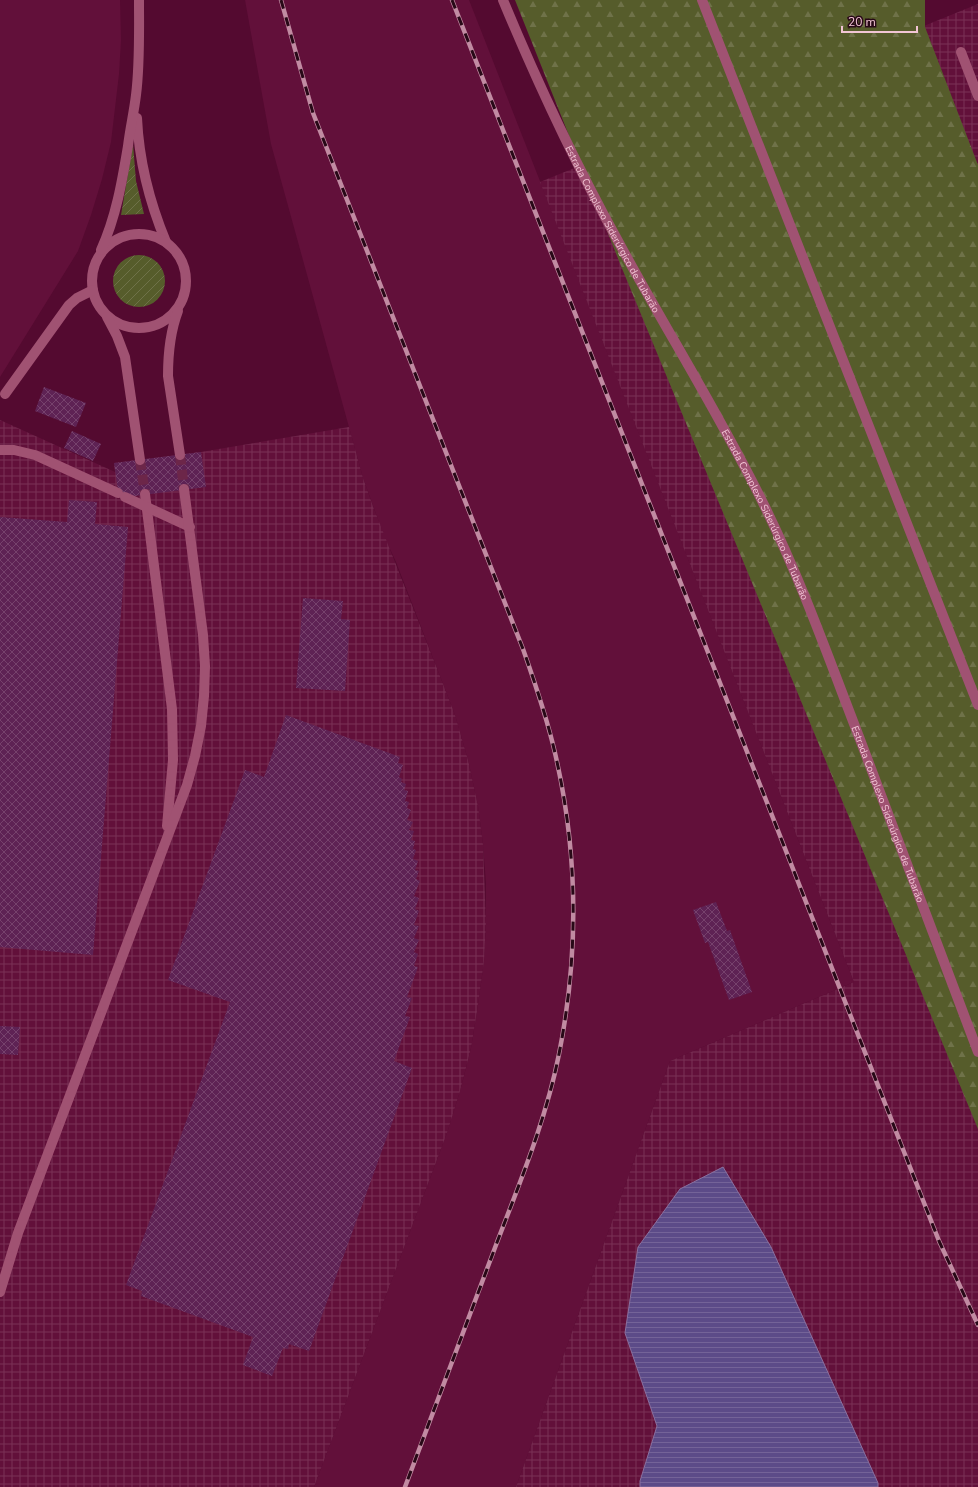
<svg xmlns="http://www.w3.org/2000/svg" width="978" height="1487" viewBox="0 0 978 1487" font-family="'Nunito Sans',sans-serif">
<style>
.built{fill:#62103a}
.industrial{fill:url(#industrial-grid)}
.forest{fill:url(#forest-firs)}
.garden{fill:url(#garden-furrows)}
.water{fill:url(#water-rules);stroke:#89709f}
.building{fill:url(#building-cross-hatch)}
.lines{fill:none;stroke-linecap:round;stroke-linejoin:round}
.minor-tunnel{stroke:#6c2649;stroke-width:10;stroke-dasharray:10 5;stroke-linecap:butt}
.minor{stroke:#a05272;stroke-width:10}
.rail-casing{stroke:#c18ba2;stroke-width:4.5}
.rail{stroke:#280917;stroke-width:3;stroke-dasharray:9;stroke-linecap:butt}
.labels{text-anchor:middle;stroke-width:3;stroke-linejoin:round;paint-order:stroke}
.street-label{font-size:10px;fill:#f2c5d5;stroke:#280917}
</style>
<defs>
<pattern id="industrial-grid" width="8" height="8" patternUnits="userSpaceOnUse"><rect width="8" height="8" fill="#62103a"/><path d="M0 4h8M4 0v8" fill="none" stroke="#793156"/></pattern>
<pattern id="forest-firs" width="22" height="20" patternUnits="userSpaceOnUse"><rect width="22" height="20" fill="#565c2b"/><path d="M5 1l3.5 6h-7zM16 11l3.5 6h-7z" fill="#6f7249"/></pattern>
<pattern id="garden-furrows" width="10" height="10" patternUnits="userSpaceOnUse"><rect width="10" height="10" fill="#565c2b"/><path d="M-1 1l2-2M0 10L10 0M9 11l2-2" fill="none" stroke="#6f7249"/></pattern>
<pattern id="water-rules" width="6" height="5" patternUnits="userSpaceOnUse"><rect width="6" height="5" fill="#5c4b88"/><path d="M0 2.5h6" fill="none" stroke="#746398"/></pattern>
<pattern id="building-cross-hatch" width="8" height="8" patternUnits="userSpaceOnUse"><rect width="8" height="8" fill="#5e2254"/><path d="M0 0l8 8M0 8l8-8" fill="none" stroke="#76416c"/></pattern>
</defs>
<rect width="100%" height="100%" fill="#540a30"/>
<path class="built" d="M0,0H120L121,40L119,74L111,142L102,179L91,215L78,251L0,377Z
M245,0H469L854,982L670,1061L516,1487H314L447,1133L460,1091L471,1048L478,1005L484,961L486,923V883L483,845L478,806L468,760L455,715L396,562L384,536L363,478L271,144Z"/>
<path class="industrial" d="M978,4V1487H516L670,1061L854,982L540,182Z
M0,420L115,472L114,463L201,452L349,427L363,478L374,509L438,671L455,715L468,760L478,806L483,845L486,923L484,961L478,1005L471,1048L460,1091L447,1133L314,1487H0Z"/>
<path class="forest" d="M515,0H925V27L978,165V1129L621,266Z"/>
<path class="garden" d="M133,144L136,181L144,214L121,215Z
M113 281a26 26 0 1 1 52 0a26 26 0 1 1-52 0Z"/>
<path class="water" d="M723,1167L771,1247L878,1483V1487H640V1481L657,1426L625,1333L638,1247L680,1189Z"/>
<path class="building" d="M44,387L86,403L76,427L35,411Z
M72,431L101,444L93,461L64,448Z
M201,452L206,487L119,498L114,463Z
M69,500L97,502L95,524L128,527L93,955L0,947V517L67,522Z
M303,598L343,601L341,619L350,620L345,691L296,688Z
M286,715L400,757L398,763L403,765L399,777L402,779L401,782L406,784L404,790L408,791L405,801L409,802L407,808L411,810L407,820L413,822L409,830L414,831L411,840L415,841L413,849L416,850L413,859L418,861L415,870L419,871L416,879L420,881L414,896L419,898L415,909L419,911L414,925L419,926L414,938L419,940L414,952L418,954L414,966L418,967L407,997L412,998L405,1016L410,1017L394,1061L412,1068L309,1351L289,1344L288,1349L283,1348L272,1376L243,1365L253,1337L141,1296L142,1291L126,1285L230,1002L168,980L245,770L264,777Z
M716,902L727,931L730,930L752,992L729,1000L708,942L705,943L693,910Z
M0,1026L20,1027L18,1055L0,1054Z"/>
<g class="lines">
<path class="minor-tunnel" d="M180,455L184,489
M140,460L145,494"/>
<g class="minor">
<path id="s1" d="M503,0C537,82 575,163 618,241C666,330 720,415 764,505C802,582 830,662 861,742C900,845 939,949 978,1052"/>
<path d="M702,0L978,705"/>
<path d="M961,52L978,96"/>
<path d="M137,118C139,161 149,201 166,242"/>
<circle cx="139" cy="281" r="47"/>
<path d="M101,250C116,217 122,182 128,146C130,129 134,112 136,95C140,64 139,31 139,0"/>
<path d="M178,311C170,332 168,353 168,376L180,455"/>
<path d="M107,317L117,336L125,357L140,460"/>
<path d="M5,394L69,305L77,298L93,290"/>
<path d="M0,450H14L35,455L118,493"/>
<path d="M145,494L172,709L173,760L167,826"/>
<path d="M125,497L190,527"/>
<path d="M0,1292L18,1233L187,785L195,756L201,726L204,696L205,666L203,635L184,489"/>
</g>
<g class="rail-casing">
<path id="rail" d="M281,0L313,113L523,649C535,683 547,718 555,753C578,852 579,954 559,1054C546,1120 520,1182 496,1245C466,1326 435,1406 405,1487
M452,0L939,1241L978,1325"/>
</g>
<use href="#rail" class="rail"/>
</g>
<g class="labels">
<g class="street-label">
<text dy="4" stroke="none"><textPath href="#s1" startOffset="254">Estrada Complexo Siderúrgico de Tubarão</textPath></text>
<text dy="4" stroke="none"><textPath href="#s1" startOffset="578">Estrada Complexo Siderúrgico de Tubarão</textPath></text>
<text dy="4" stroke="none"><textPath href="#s1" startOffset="902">Estrada Complexo Siderúrgico de Tubarão</textPath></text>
</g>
</g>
<path d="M842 26v6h75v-6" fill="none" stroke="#f2c5d5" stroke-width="2"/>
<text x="848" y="26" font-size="12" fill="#f2c5d5" stroke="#280917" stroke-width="3" paint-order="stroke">20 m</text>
</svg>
